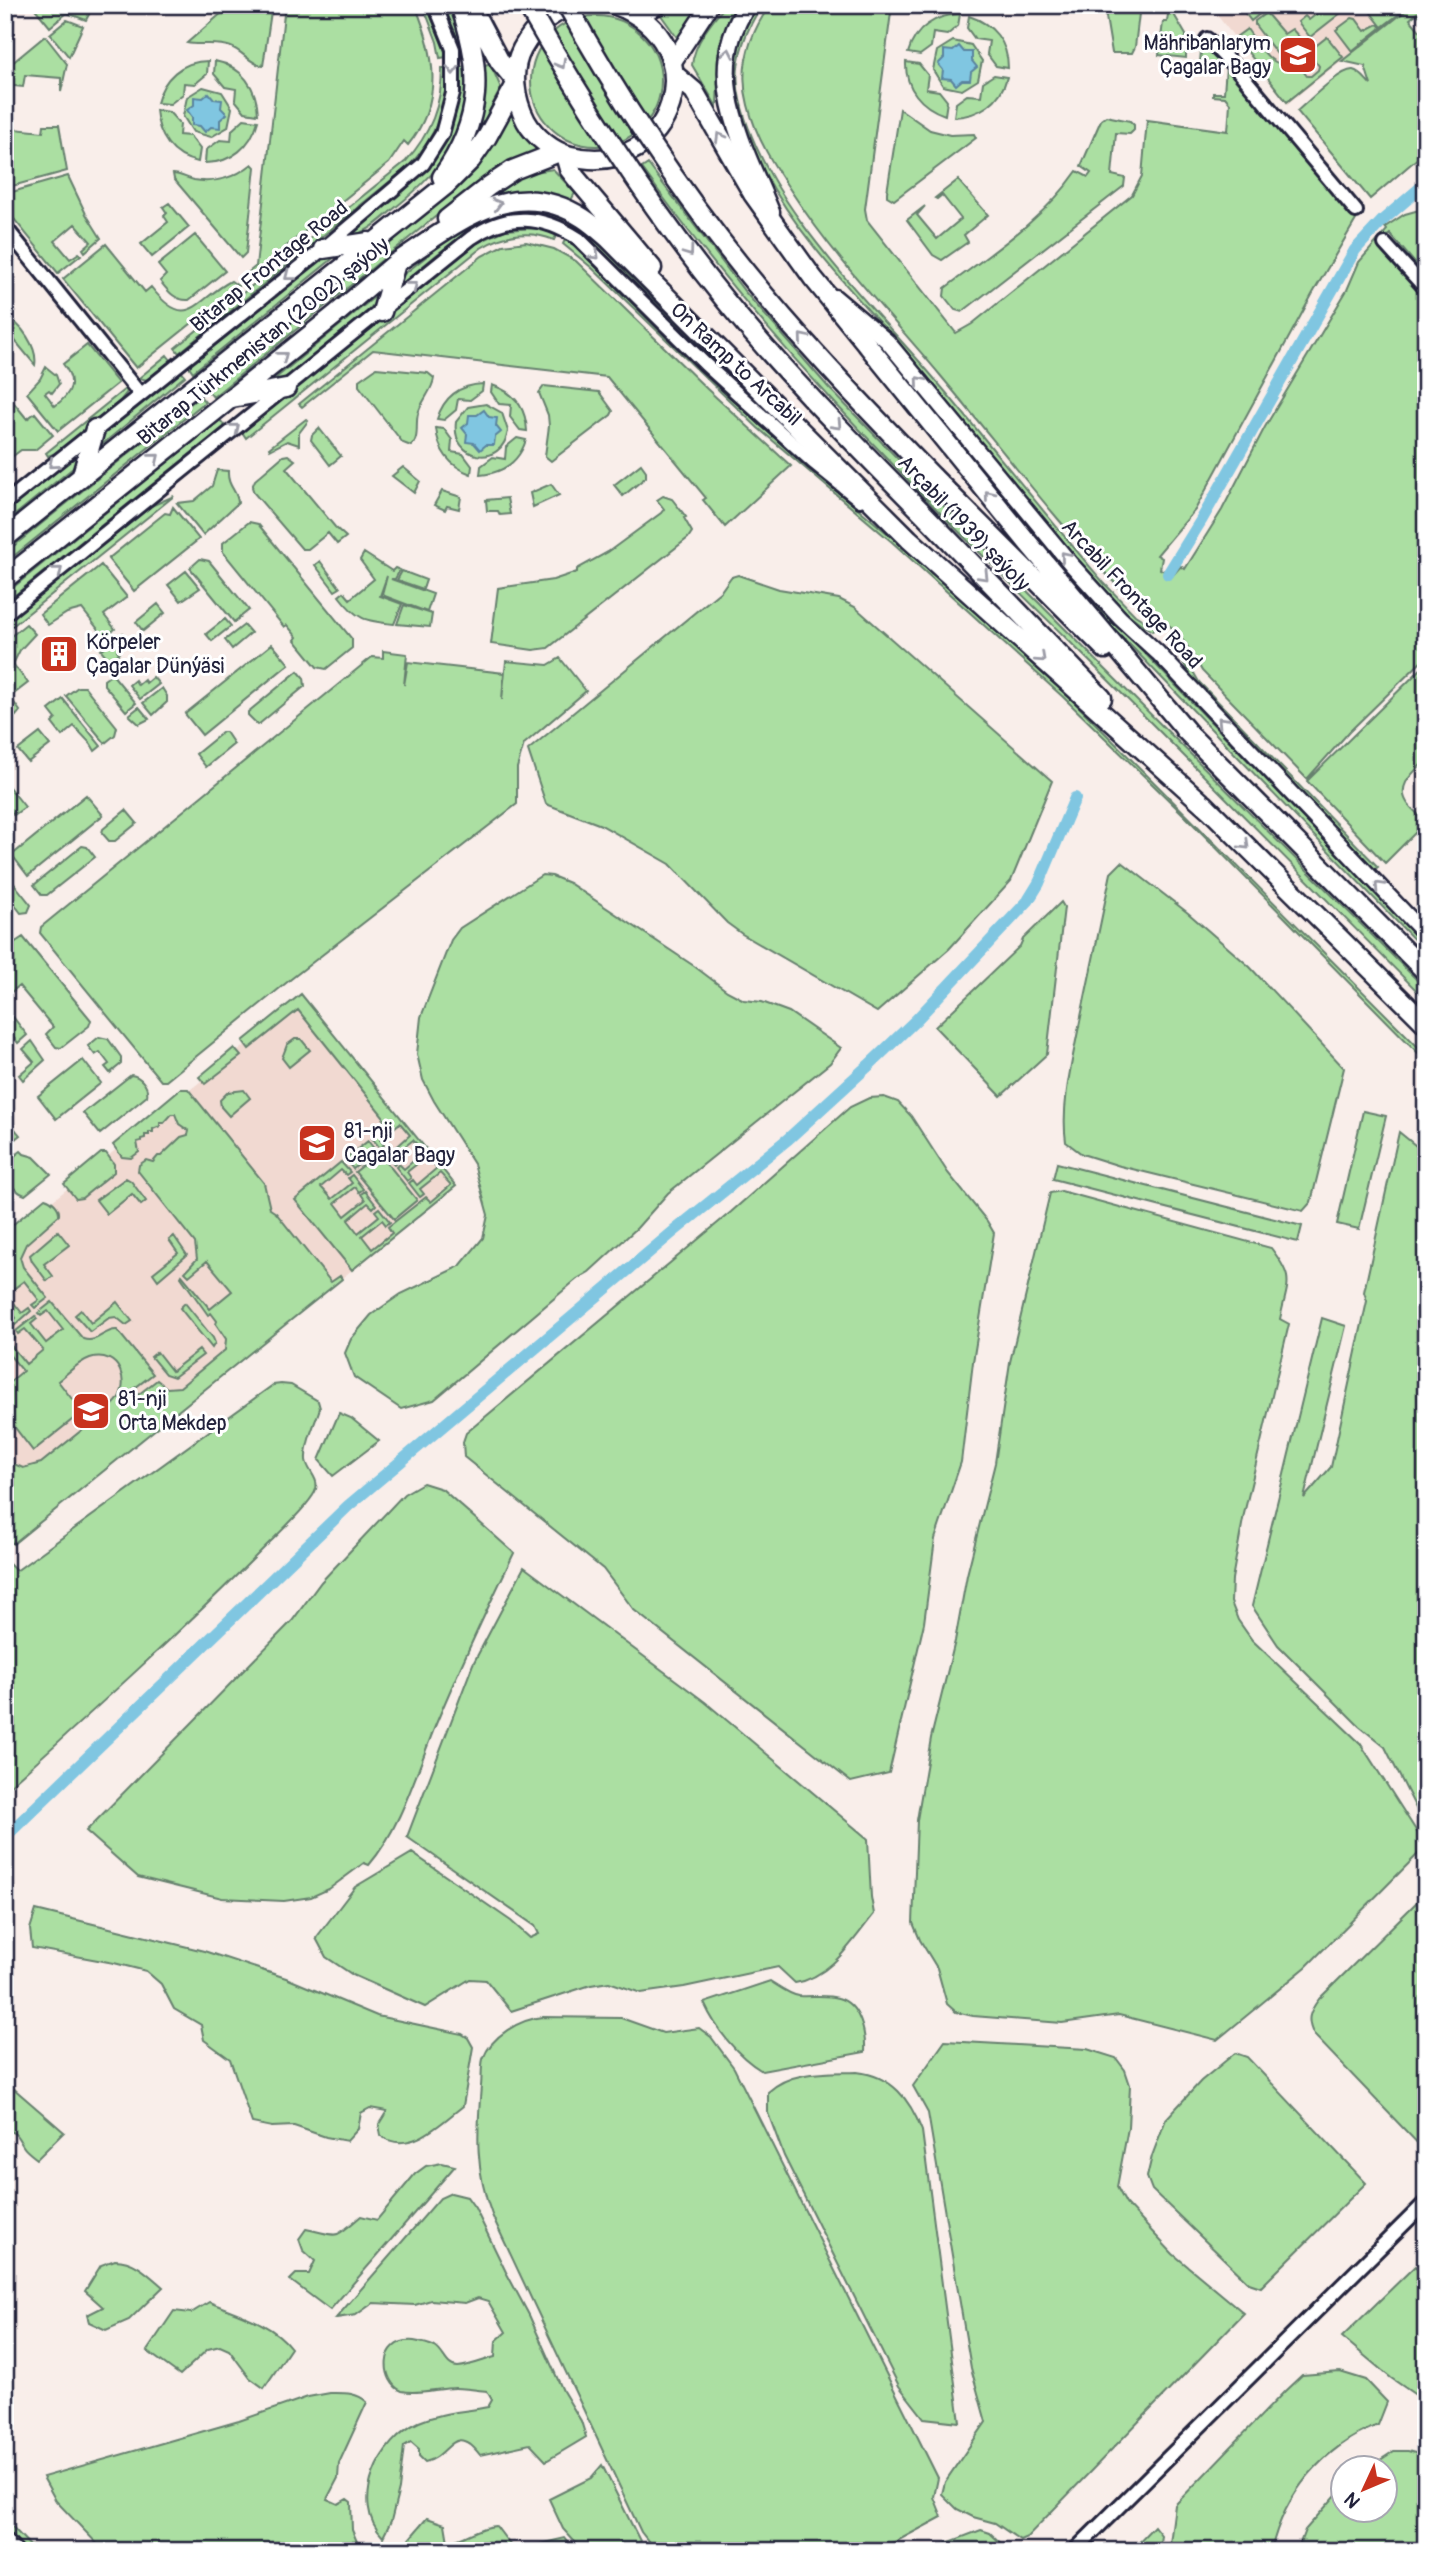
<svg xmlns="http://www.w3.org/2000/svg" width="1431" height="2556" viewBox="0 0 1431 2556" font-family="Pangolin,sans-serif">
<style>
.built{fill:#f1d9d1}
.green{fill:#abdfa2;stroke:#66806e;stroke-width:2}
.water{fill:#80c6e1;stroke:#5a849f;stroke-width:2}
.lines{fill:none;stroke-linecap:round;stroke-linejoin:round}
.canal{stroke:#80c6e1;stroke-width:12}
.minor-casing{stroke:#22223b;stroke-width:18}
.tertiary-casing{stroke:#22223b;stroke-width:19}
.secondary-casing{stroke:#22223b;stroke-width:21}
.primary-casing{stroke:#22223b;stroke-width:23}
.minor{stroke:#fff;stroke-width:12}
.tertiary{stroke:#fff;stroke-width:14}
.secondary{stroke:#fff;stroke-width:16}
.primary{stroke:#fff;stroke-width:18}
.primary-bridge-casing{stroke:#22223b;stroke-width:23;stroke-linecap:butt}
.primary-bridge{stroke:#fff;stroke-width:18}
.oneway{stroke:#9c9ca7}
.labels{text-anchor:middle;stroke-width:6;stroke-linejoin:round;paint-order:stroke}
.poi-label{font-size:21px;fill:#22223b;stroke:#fff;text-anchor:start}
.street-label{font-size:21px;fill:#22223b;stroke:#fff}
</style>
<rect width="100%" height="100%" fill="#f9eeea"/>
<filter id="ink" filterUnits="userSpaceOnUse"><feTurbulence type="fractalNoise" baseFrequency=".0143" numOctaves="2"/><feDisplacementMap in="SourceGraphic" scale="14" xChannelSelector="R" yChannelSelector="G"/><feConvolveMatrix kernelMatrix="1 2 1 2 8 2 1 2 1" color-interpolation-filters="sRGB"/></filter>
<g filter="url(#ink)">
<path class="built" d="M1209,5H1411L1287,104Z
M304,998L456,1186L13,1544L5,1534V1239Z"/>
<path class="green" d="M32,5H94L86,20L67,13L50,27Z
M231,5H272L263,66C252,65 242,51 231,47C216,41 200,46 187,43Z
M285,5H415C435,53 444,101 408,145L404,141L389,163L245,280L243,277L256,266Z
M423,5H427L447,57L440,58L437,42Z
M442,5H448L467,55L460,57L456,39Z
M677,5H703L681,43L658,11Z
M726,5H737L729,19L719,48L717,107L692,65C694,43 712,21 726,5Z
M756,5H762C744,33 732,67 740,100C764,202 865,298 932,376C990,444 1045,515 1104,583L1135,615L1156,628L1152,631C1108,604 1077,561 1045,521C1007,475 969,428 931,382C874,312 806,251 763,170C754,153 744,136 740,117C730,74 734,43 756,5Z
M770,5H892L865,209L867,220L956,333L972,324L1132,195L1142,176L1147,120L1228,131L1230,103L1225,97L1213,96V93H1224L1226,67L1200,62L1201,51L1195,48L1196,39L1205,40L1357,218L1313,293L1195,510L1157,555L1162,558L1160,569L1173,575L1181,566L1185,569L1222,510L1265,427L1347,290L1359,262L1387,230L1385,227L1405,214L1426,208V276L1390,234L1379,243L1426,300V657L1349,732L1307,779L1202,671C1192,652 1178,630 1160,618C1148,610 1135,604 1125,594C1059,525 1001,448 940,375C890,315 836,260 793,194C774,166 756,138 748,105C738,68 749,35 770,5Z
M1104,5H1140L1135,47L1132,53H1112Z
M1239,5H1256L1262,12L1251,21Z
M1319,5H1351L1310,37L1298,22L1305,16L1309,20L1320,11L1317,7Z
M1365,5H1404L1407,8L1382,27Z
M1413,5H1426V23L1417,13L1410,19L1426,38V151L1370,199L1297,111C1308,102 1340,69 1353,70C1360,71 1366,80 1371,85L1365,66L1342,61Z
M1169,6L1186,35V58L1159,55L1163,22H1167Z
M1266,13L1284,34L1292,29L1300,38V43L1287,55L1280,56L1277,54L1255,25V21Z
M960,14L958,26L947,35L933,33L931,47L920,55L908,53C915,28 935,15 960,14Z
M531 81a65 65 0 1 1 130 0a65 65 0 1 1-130 0Z
M969,16C993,24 1008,42 1008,68L996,66L987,54L989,41L975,39L967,28Z
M1352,18L1356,19L1365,31L1378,24L1381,28L1352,51L1336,30Z
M67,20L83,26L69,57L50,34Z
M1247,29C1259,45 1272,73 1296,62L1307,76H1311L1318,70L1319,66L1308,52L1327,37L1343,57L1287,102L1236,37Z
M45,36L67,64L61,92V78L25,75L23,87L5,85V69Z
M953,41L971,45L982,61L978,80L962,90L943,86L933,70L937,51Z
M208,61L207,74L195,84L184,83L183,94L170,104L157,103C163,78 182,61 208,61Z
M215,61C242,66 257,88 258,114L245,112L235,100L236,89L225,87L214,74Z
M906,62L919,64L928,75L926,89L939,91L947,101L945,115C921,107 905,88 906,62Z
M490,63L501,88L476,137L473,136L483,66Z
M469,66C469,134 447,166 396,207C379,221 369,233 347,237C409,186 463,157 460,67Z
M442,68H448C448,106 435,138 410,165L179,353L175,348L406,161C430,134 442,105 442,68Z
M994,75L1007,77C1001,102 979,116 954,117L956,103L967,95L981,96L983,82Z
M203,87L222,92L232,108L228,127L211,137L193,132L183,116L187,97Z
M509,108L522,133L541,154L504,165L472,187L213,397L208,391L442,200L464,179Z
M900,109L930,130L950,135L974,134L976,138L894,200L887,196V192Z
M156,110L169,112L180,124L179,135L190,136L200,149L198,162C172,157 158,136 156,110Z
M1106,116L1130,121L1134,125V130L1130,134L1116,133L1112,175L1125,178L1124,186L962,312L955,310L944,296L945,288C991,253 1044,219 1077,171L1088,177L1091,173L1081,166L1101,120Z
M244,119L258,121C251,146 232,163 205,163L206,150L220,140L231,141L232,130Z
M44,125H59L67,171L5,188V128L43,132Z
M252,164L255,167L246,253L241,258L174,179L173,174C180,174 186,178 194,180C215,184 236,177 252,164Z
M648,164L745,292L829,388L999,563L1426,989V1000C1306,879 1186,757 1065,637C914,488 765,342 642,168Z
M553,169L575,193L570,202L534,192L492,194L523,174Z
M68,176L86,214L101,238L85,252L83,249L91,242L75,224L55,241L70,259L79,253L81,255L58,273L5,208V194Z
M958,180L988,215L964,235L968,242L942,260L933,255L907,220L925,206L917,215L937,239L961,219L942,195L937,199L935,198Z
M169,203L189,227L152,257L141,244L168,222L164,216L167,213L163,207Z
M518,207L543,210L564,217L562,222C494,193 444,250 396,289L403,275L472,220Z
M573,222L604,248L740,386H736L601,251L571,226Z
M536,228L557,234L554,240C529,230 504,234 481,248L246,438L242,432L477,243L505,230Z
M195,235L225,271L189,300C175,301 168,291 160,281L166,275L158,265Z
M566,238L596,264L760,425L894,539L1065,693L1426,1055V1061L1184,815L1063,697L892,542L758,428L592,268L563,244Z
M526,242L554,249L576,261L707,389L791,466L725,527L703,500L706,498L607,377L373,350L302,407L299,404L482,256L503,245Z
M106,244L145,292L151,287C188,334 196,299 231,281L238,286L136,368L63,279Z
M341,252L193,372L188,365L318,260Z
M378,294L374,304L367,312L291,374L283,379L271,382Z
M5,318C21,321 38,349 35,365L12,337L14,335L5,324Z
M87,345L118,383L58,431L27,393L40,379L46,367L56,375L59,384L52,393L49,390L45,393L55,406C72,393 77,382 63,364Z
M884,354H886L908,378L1084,590L1426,946V952L1080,593Z
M167,355L171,360L147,380L139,378Z
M376,368L428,373L434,378C433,390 421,401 418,414C415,424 420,439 411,446L403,443L359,386V380Z
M180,370L185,376L99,447L103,435L109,429Z
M483,384L482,391L470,400L458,399L456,410L444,420L437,419C444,397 460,385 483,384Z
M492,385C514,392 526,408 527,431L520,430L510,417L511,405L499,404L491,392Z
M544,386L599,392L613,411L611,415L551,461L545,456L549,426L548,415L539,393Z
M125,389L127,392L120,401L56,453L48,456L46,453Z
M200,396L205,402L5,563V553Z
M14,403L27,419L35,413L53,435L35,450H21L5,462V410Z
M486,404L502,413L508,431C502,469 451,461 456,422L468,407Z
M306,419L308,421L299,433V445L287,441L270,450L269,448Z
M220,420L225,426L5,603V594Z
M319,428L341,456L330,465L311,440L312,435Z
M436,428L444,429L452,440L451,452L463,454L472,466L471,474C449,466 438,451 436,428Z
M517,438L526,440C519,462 503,473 480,475L481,466L493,457L505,459L506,447Z
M82,451L73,468L5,523V512Z
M288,455L295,460L286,468L335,527L346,537L337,544L328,533L308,549H302L254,493L252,487L255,480L283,456Z
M641,464L646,471V477L623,496L614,485Z
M403,467L420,481L414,493L392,476Z
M217,470L228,471C227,487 238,491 238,503L203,535L177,503L194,501L212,486Z
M551,484L559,495L533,507L530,493Z
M442,491L461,497L459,509L447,506L445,510L434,505Z
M174,496L5,632V623L151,506Z
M663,496L672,499L686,517L684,518L692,532L688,538L548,648L533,650L491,644L498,588L553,580L577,572V569L608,552L661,513L664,509L657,500Z
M507,498L510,514L500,515L498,511H487L486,500Z
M173,507L199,539L134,591L108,559L165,513L170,514Z
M249,522L258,524L352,639V648L326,669L317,667L295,640L297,637L287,625L284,627L223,552V543Z
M364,553L392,571L395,568L400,570L395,579H391L433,594L427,612L382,595L387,576L380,596L402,604L394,624C365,621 357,620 339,596L344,592L350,599L374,579L360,560Z
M200,559L209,561L249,610L234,622L190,568Z
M320,561L340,588L335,591L315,565Z
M101,565L127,597L104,615L115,629L105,638L82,609L67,613L48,625L40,614Z
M186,571L200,588L181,601L168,585Z
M402,571L426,580L423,589L397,580Z
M738,575L779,589L839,599L855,607L1052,781L1011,881L949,949L877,1012L742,934L727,923L670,864L601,825L546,804L528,750L721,591L731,577Z
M158,604L165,613L143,631L136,622Z
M404,605L432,614L430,627L397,624Z
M225,619L231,626L212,641L206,634Z
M26,624L35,634L20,650L13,664L28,683L10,697L20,711L16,716L5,703V641Z
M244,625L251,633L232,649L225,640Z
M123,633L129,640L117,650L119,653L111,662L101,650Z
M272,644L289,664L202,735L185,714Z
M383,651L407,654L404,685L408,662L504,673L502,700L506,661L548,665L560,658L586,691L524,744L517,768V804L291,979L166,1081H161L40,933L41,927L372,657L383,658Z
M1183,654L1199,682L1378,867L1374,870L1196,685L1180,657Z
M1426,664V760C1414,772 1395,786 1408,804C1413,811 1420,814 1423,822L1422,826L1385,863L1307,781Z
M298,671L304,678L305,686L258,725L248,715V712Z
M112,674L136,703L126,711L104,685V680Z
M153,677L159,684L140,699L129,685L135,680L138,685L144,680L146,683Z
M78,687H85L117,727L115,735L105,743L66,696Z
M162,688L167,696V702L153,715L143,703Z
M63,699L101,746L95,751L91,744L74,726L62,736L52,723L56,719L49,710Z
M139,707L149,719L139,724L129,715Z
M223,732H226L234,744L206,767L196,754Z
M40,733L50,745L28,762L18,750Z
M5,782L25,807L14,815L5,805Z
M86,795L103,815L28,876L12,855Z
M126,810L137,823L115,841H109L102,833L103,829Z
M82,846L87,847L95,857L47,895H42L34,885Z
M1122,862L1188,913L1250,967L1344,1068L1311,1202L1303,1211L1120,1166L1082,1154L1066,1142C1061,1106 1071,1066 1078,1031C1089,978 1100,926 1111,873Z
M542,875L552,876L569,883L694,966L727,991L744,1000L762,1002L789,1012L841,1048L830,1063L668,1193L637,1228L589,1272L577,1279L434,1400L401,1409L354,1377L345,1353L351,1339L371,1315L401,1294L460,1266L483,1238L488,1215L474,1164L434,1101L423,1080L417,1054L421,1017L451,940L460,928Z
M5,878L9,883L12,881L31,905L28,912L21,913L8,896L13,891Z
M1061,902L1064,907L1047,1054L1001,1096L935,1027L1020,946L1023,939Z
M23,937L91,1020L89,1026L61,1048L56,1047L46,1034L53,1027L19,986L5,997V949Z
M301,994L456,1186L352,1270L295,1200L341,1162L350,1172L346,1175L341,1170L321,1187L332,1199L352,1183L348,1178L352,1175L363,1189L359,1192L355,1187L335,1203L345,1216L365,1200L361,1194L365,1191L376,1205L373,1208L368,1203L348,1220L358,1233L379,1216L375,1211L379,1208L390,1222L386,1225L382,1220L362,1236L372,1249L392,1233L388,1227L426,1197L431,1202L451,1185L440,1173L420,1189L424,1194L420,1197L409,1183L413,1180L417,1185L437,1168L427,1156L407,1172L411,1178L407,1181L396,1167L399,1164L404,1169L424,1152L413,1140L393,1156L397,1161L394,1164L382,1150L386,1147L391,1152L410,1135L400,1123L380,1139L384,1145L380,1148L372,1138L384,1127L383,1116L298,1010L249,1049L243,1041Z
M5,1016L13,1017L27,1035L18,1043L9,1032L5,1034Z
M99,1037L108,1039L121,1057V1064L110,1073L105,1067L109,1064L100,1052L95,1055L88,1046Z
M295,1039H301L310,1050L289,1067L282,1058L287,1045Z
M32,1041L45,1060L23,1080L19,1075L34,1062L23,1049Z
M234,1048L241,1056L205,1084L199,1077Z
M83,1060L101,1083L56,1119L38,1096Z
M131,1075C140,1076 149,1086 147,1096L100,1134L83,1113Z
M180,1089H188L264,1183L270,1209L276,1213L331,1282L340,1276L342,1279L13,1544L5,1534V1460L23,1468L41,1463L114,1404C133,1385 119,1349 90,1358C78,1362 67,1374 58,1381L82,1412L33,1451L9,1420L5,1423V1386L23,1371L5,1350V1340L13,1334L15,1337L8,1342L26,1364L43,1350L25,1329L18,1334L16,1331L35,1316L37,1319L31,1324L46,1343L63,1330L48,1311L41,1316L38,1313L52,1302L83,1339C98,1344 104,1329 117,1330L153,1374L131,1391L125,1405L157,1380L167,1388L180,1387L225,1350L226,1339L216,1324L217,1321L211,1313L208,1315L181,1277L182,1275L210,1309L232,1291L207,1261L189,1276L185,1272L197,1259L195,1243L138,1171L139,1165L146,1160L153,1162L158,1156H161L181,1137L188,1135L189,1131L179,1124L175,1114H172L164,1123H160V1126L153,1129V1132H149V1135H145V1138L141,1139V1141L137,1142L139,1152L131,1158L122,1157L113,1145Z
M244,1090L250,1098L229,1116L221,1107L220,1100L228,1092Z
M884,1097L898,1102L911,1116L948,1173L987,1221L994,1233L973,1362L961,1462L935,1539L924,1623L889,1773L851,1782L634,1610L603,1569L464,1457L463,1442L466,1433L731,1212L850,1107L869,1098Z
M1363,1111L1386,1116L1359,1229L1337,1224Z
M9,1122L20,1135L5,1147V1125Z
M1399,1132L1426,1154V1828L1385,1747L1359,1726L1278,1645L1252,1606L1322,1318L1346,1326L1304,1498L1331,1467L1367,1301L1364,1292Z
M368,1141L376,1151L353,1169L345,1159Z
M21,1151L24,1154L34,1157L51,1174L25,1195C11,1190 5,1177 5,1163Z
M101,1153H106L114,1164V1172L82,1198L76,1199L64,1184Z
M379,1153L417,1200L394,1219L355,1172Z
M1057,1163L1302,1226L1298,1242L1053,1179Z
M126,1178L131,1181L146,1201L141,1205L132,1194L107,1214L96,1200Z
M1061,1191L1271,1248C1295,1280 1288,1281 1280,1319L1289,1324L1244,1514L1232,1579L1231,1602L1238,1620L1252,1640L1360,1743L1426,1846L1306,1967L1217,2040L1119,2015L1062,2023L973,2016L956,2012L947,2004L937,1968L920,1940L913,1923L917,1820L931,1738L955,1641L967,1575L995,1463L1010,1362L1050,1193Z
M45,1198C52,1200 60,1207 59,1215L26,1244L20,1257L23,1267L48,1298L35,1308L32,1305L39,1300L24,1281L7,1294L22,1313L29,1308L31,1311L13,1327L10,1324L16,1318L5,1304V1231Z
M58,1231L69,1245L44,1264L53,1276L47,1281L32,1261L30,1255Z
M174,1236L187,1255L158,1280L153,1273L178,1253L169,1240Z
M117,1302L132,1321L126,1325L116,1317L109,1318L90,1332L75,1315L81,1310L91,1323Z
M185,1303L213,1338L215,1343L212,1348L180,1308Z
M199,1350L203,1355L174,1377L165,1374L151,1357L157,1352L172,1371Z
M281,1384L291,1385L318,1401L320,1408C315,1424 305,1443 306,1460C307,1470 319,1478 316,1489C313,1502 278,1534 267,1545C183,1630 94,1710 5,1790V1560L16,1571L273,1385Z
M339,1413L351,1418L379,1441L333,1476L319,1460Z
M423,1483L442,1489L514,1553C487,1609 460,1666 436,1724C417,1770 401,1828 369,1865L364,1863L329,1889L311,1897L284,1901L222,1898L138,1877L86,1831L292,1621L321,1582L404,1494Z
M524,1567L705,1702L868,1839L871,1897L874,1914C852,1941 831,1977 795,1983L778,1967L684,1987L641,1993L609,1982L591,1985L511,2011L486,1980L470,1979L425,2007L353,1975L326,1957L316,1938L355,1887L412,1853L511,1921L530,1938L539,1934L535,1926L407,1837L473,1664Z
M1426,1893V2152L1314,2035C1306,2020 1309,2012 1319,1999Z
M36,1910L204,1951L286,1978L377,2016L462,2034L468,2038L473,2047L463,2106C441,2123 410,2156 381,2136L379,2124L387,2111L370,2108L361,2113L358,2129L347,2141L326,2137L294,2126L272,2127L252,2123L230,2059L204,2040L201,2025L174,2009L161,1984L146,1971L114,1963L32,1948L30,1929Z
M770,1981C778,1986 790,1995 799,1996C812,1997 825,1994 838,1998C860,2004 866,2033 865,2052L762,2071C737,2056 716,2029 704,2003Z
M543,2017L621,2018L663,2033L699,2028L711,2037L734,2068L938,2478L934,2497L942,2517L897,2541L866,2551H656L641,2532L492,2215C475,2171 477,2133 481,2086C482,2078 481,2067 483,2059C491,2036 520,2019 543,2017Z
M945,2041L1087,2049L1116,2058L1125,2070L1130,2085L1128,2128L1117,2187L1126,2204L1173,2254L1244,2313L1027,2537L1020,2540L995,2523L973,2517L957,2509L942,2494L945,2482L986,2422L971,2368L928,2113L913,2086Z
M1235,2053L1247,2057L1366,2183L1261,2287L1249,2283L1152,2190L1147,2177L1152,2156L1166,2119L1201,2081Z
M857,2072C892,2076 910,2099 922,2131L960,2422L924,2418L899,2386L784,2156L768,2113V2092C791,2070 827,2073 857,2072Z
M5,2081L64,2132L37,2159C32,2155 26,2151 23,2146C17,2137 17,2132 5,2130Z
M442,2163L455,2166L330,2310L290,2280L296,2274H309L315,2261L303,2250L299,2239L306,2229C341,2236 332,2241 361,2216L377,2220L415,2174L426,2166Z
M451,2193L467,2197L475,2208L506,2272L529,2315L563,2391L581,2421L586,2437L546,2461L530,2444L480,2455C453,2420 449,2458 425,2462L419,2456V2449L411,2442L404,2446L399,2489L391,2521L383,2537C349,2502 379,2440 419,2422C442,2412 464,2412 488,2407L492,2400L487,2391C476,2390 466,2388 455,2388C439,2388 417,2395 402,2391C382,2384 377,2338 414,2341C420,2342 429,2344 435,2347C444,2352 446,2367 458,2367C470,2366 484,2360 495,2357L496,2341L506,2332L488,2301L478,2298L465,2303L431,2300L415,2305L373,2303L356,2315L336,2318L440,2198Z
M115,2260C135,2260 149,2275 163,2287L129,2320L106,2330L89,2322L87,2315L103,2307L85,2291L101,2265Z
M1415,2266L1426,2277V2402L1391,2378L1342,2337Z
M209,2302C238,2314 272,2323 291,2348L264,2388L250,2378L229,2350L220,2346L208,2349L180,2375L147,2351L174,2311L191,2313Z
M1340,2372L1366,2380L1387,2402L1378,2425C1323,2447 1284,2494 1271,2551H1169L1175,2505L1285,2391L1302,2375Z
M330,2393C344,2393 356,2392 367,2402L339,2463L338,2478L327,2499L338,2504L347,2499L351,2502L352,2530L361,2551H104L56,2501L43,2477L239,2421L308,2397Z
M1394,2451H1408L1426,2456V2551H1297L1305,2530L1343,2487L1344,2510H1386V2468H1368Z
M602,2465L645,2551H608L599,2546L582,2550L563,2529L549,2499L591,2478Z
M427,2518L445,2524L448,2542C466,2539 477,2527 496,2526L514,2550L565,2538L575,2551H399Z
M5,2519L35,2551H27L5,2528Z
M1154,2526L1161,2535L1159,2551H1130Z
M981,2530L990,2533L1009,2551H926Z"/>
<path class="water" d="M959,46L964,52H972V61L977,67L971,72L970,80H962L956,85L951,79L942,78L943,70L938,64L944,58V50L953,51Z
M209,93L214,99L222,100L221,108L227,114L220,120V128L211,127L205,132L200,126L192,125V117L187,110L194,105V97L203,98Z
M484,410L489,417L497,418L496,426L501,432L495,437L494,445H486L480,450L474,443L466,442L467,434L462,428L468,423L469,415H477Z"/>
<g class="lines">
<path class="canal" d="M1168,574L1202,519L1355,250L1383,220L1426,183
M5,1837L348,1506L673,1232L788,1139L869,1065L916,1020L1028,901L1039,883L1075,798"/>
<g class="minor-casing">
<path id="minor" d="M1207,39L1235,67L1356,211
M5,227L140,394
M1385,244L1426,289
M5,503L323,249L423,164L442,134L453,93V49L435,5
M5,614L471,238C508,212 542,215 579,239L705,364L813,462L860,500
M5,2539L16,2551
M1074,2551L1426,2202"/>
</g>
<g class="tertiary-casing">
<path id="tertiary" d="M835,297L887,341L1071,564L1120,618L1158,653L1426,935"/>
</g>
<g class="secondary-casing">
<path id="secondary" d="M748,5C700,73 744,145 771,212
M639,15L659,5
M672,63L710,5"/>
</g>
<g class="primary-casing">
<path id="primary" d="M470,5L500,62L515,80
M573,5C549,14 534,27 522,49C510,71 515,100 526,121C535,137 553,152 571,156C674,181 718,43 616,5
M674,74L694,91L753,194L813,278L1029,544L1190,735
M565,155L569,169L576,178L652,268
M442,177C483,120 483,70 460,5
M447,219L489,186L513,170L559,152
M323,249L369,242
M382,312L396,263C453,226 512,172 583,218C591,223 600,231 608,238L909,539L1211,811
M232,398L286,388
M82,475L95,429
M933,477L1105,649
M920,510L1102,698
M5,538L446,185L471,160L487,137L515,86
M5,579L335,315L397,262
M1184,729L1426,972
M1204,804L1426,1024"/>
</g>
<use href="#minor" class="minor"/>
<use href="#tertiary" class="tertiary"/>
<use href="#secondary" class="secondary"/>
<use href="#primary" class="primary"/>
<g class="primary-bridge-casing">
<path id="primary-bridge" d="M527,5C586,108 650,208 725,300C785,374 853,442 920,510
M567,5C637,132 722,252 820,358C857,399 895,438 933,477"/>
</g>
<use href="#primary-bridge" class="primary-bridge"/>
</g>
<defs><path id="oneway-chevron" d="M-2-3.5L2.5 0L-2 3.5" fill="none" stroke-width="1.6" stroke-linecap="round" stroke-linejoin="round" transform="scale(1.75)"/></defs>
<g class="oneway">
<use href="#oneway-chevron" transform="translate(728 53) rotate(-79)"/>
<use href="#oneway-chevron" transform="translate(561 64) rotate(60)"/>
<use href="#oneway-chevron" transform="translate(453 70) rotate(90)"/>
<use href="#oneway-chevron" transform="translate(720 137) rotate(-120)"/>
<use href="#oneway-chevron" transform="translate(497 204) rotate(-15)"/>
<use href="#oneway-chevron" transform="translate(689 252) rotate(54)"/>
<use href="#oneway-chevron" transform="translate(595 255) rotate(44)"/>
<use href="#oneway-chevron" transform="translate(289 276) rotate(142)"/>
<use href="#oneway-chevron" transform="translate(413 286) rotate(-39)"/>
<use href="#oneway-chevron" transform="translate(803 338) rotate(-130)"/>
<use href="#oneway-chevron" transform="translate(283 356) rotate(-38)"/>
<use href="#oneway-chevron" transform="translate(920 381) rotate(-130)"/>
<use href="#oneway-chevron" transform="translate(837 425) rotate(46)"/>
<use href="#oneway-chevron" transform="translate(235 428) rotate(-39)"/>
<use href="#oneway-chevron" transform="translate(155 458) rotate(-39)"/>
<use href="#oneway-chevron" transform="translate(53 464) rotate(140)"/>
<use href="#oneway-chevron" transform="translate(989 495) rotate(-129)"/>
<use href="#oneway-chevron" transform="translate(1065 556) rotate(-130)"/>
<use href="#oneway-chevron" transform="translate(58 571) rotate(-39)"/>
<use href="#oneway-chevron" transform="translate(984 576) rotate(46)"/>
<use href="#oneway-chevron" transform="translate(1041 658) rotate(42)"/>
<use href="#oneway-chevron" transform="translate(1222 721) rotate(-134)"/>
<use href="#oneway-chevron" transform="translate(1245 845) rotate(45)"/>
<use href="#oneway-chevron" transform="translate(1379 886) rotate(-133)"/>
</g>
</g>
<defs>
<g id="school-square" transform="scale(2.0125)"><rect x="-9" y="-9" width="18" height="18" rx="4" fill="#c8321e" stroke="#fff"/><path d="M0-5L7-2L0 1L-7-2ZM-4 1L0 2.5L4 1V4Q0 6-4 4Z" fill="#fff"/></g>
<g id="building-square" transform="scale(2.0125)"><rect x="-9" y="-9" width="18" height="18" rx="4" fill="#c8321e" stroke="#fff"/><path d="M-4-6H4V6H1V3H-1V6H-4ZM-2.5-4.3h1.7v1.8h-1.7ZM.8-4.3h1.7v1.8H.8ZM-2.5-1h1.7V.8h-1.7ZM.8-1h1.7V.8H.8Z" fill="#fff"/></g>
</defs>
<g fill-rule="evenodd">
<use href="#school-square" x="1298" y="55"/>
<use href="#building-square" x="59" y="654"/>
<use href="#school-square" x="317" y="1143"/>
<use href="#school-square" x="91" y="1411"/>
</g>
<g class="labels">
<g class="poi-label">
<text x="1271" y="50" text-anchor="end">Mähribanlarym<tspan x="1271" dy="24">Çagalar Bagy</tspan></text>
<text x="86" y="649">Körpeler<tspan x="86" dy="24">Çagalar Dünýäsi</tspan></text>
<text x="344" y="1138">81-nji<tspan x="344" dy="24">Cagalar Bagy</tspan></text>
<text x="118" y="1406">81-nji<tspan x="118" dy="24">Orta Mekdep</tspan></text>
</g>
<g class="street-label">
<text transform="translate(269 266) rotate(-39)" y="7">Bitarap Frontage Road</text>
<text transform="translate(263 341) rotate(-39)" y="7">Bitarap Türkmenistan (2002) şaýoly</text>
<text transform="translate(736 364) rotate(43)" y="7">On Ramp to Arcabil</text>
<text transform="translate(964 523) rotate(46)" y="7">Arçabil (1939) şaýoly</text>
<text transform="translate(1132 594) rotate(47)" y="7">Arcabil Frontage Road</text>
</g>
</g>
<rect width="1431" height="2556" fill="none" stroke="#fff" stroke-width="28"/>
<rect x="14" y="14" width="1403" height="2528" fill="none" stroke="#22223b" stroke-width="2.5" filter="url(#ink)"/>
<g transform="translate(1364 2489) rotate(226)"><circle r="33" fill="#ffffff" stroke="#a7a7b1" stroke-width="2"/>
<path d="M0-5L12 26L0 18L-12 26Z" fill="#c8321e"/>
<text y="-10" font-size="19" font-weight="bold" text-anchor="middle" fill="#22223b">N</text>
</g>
</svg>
